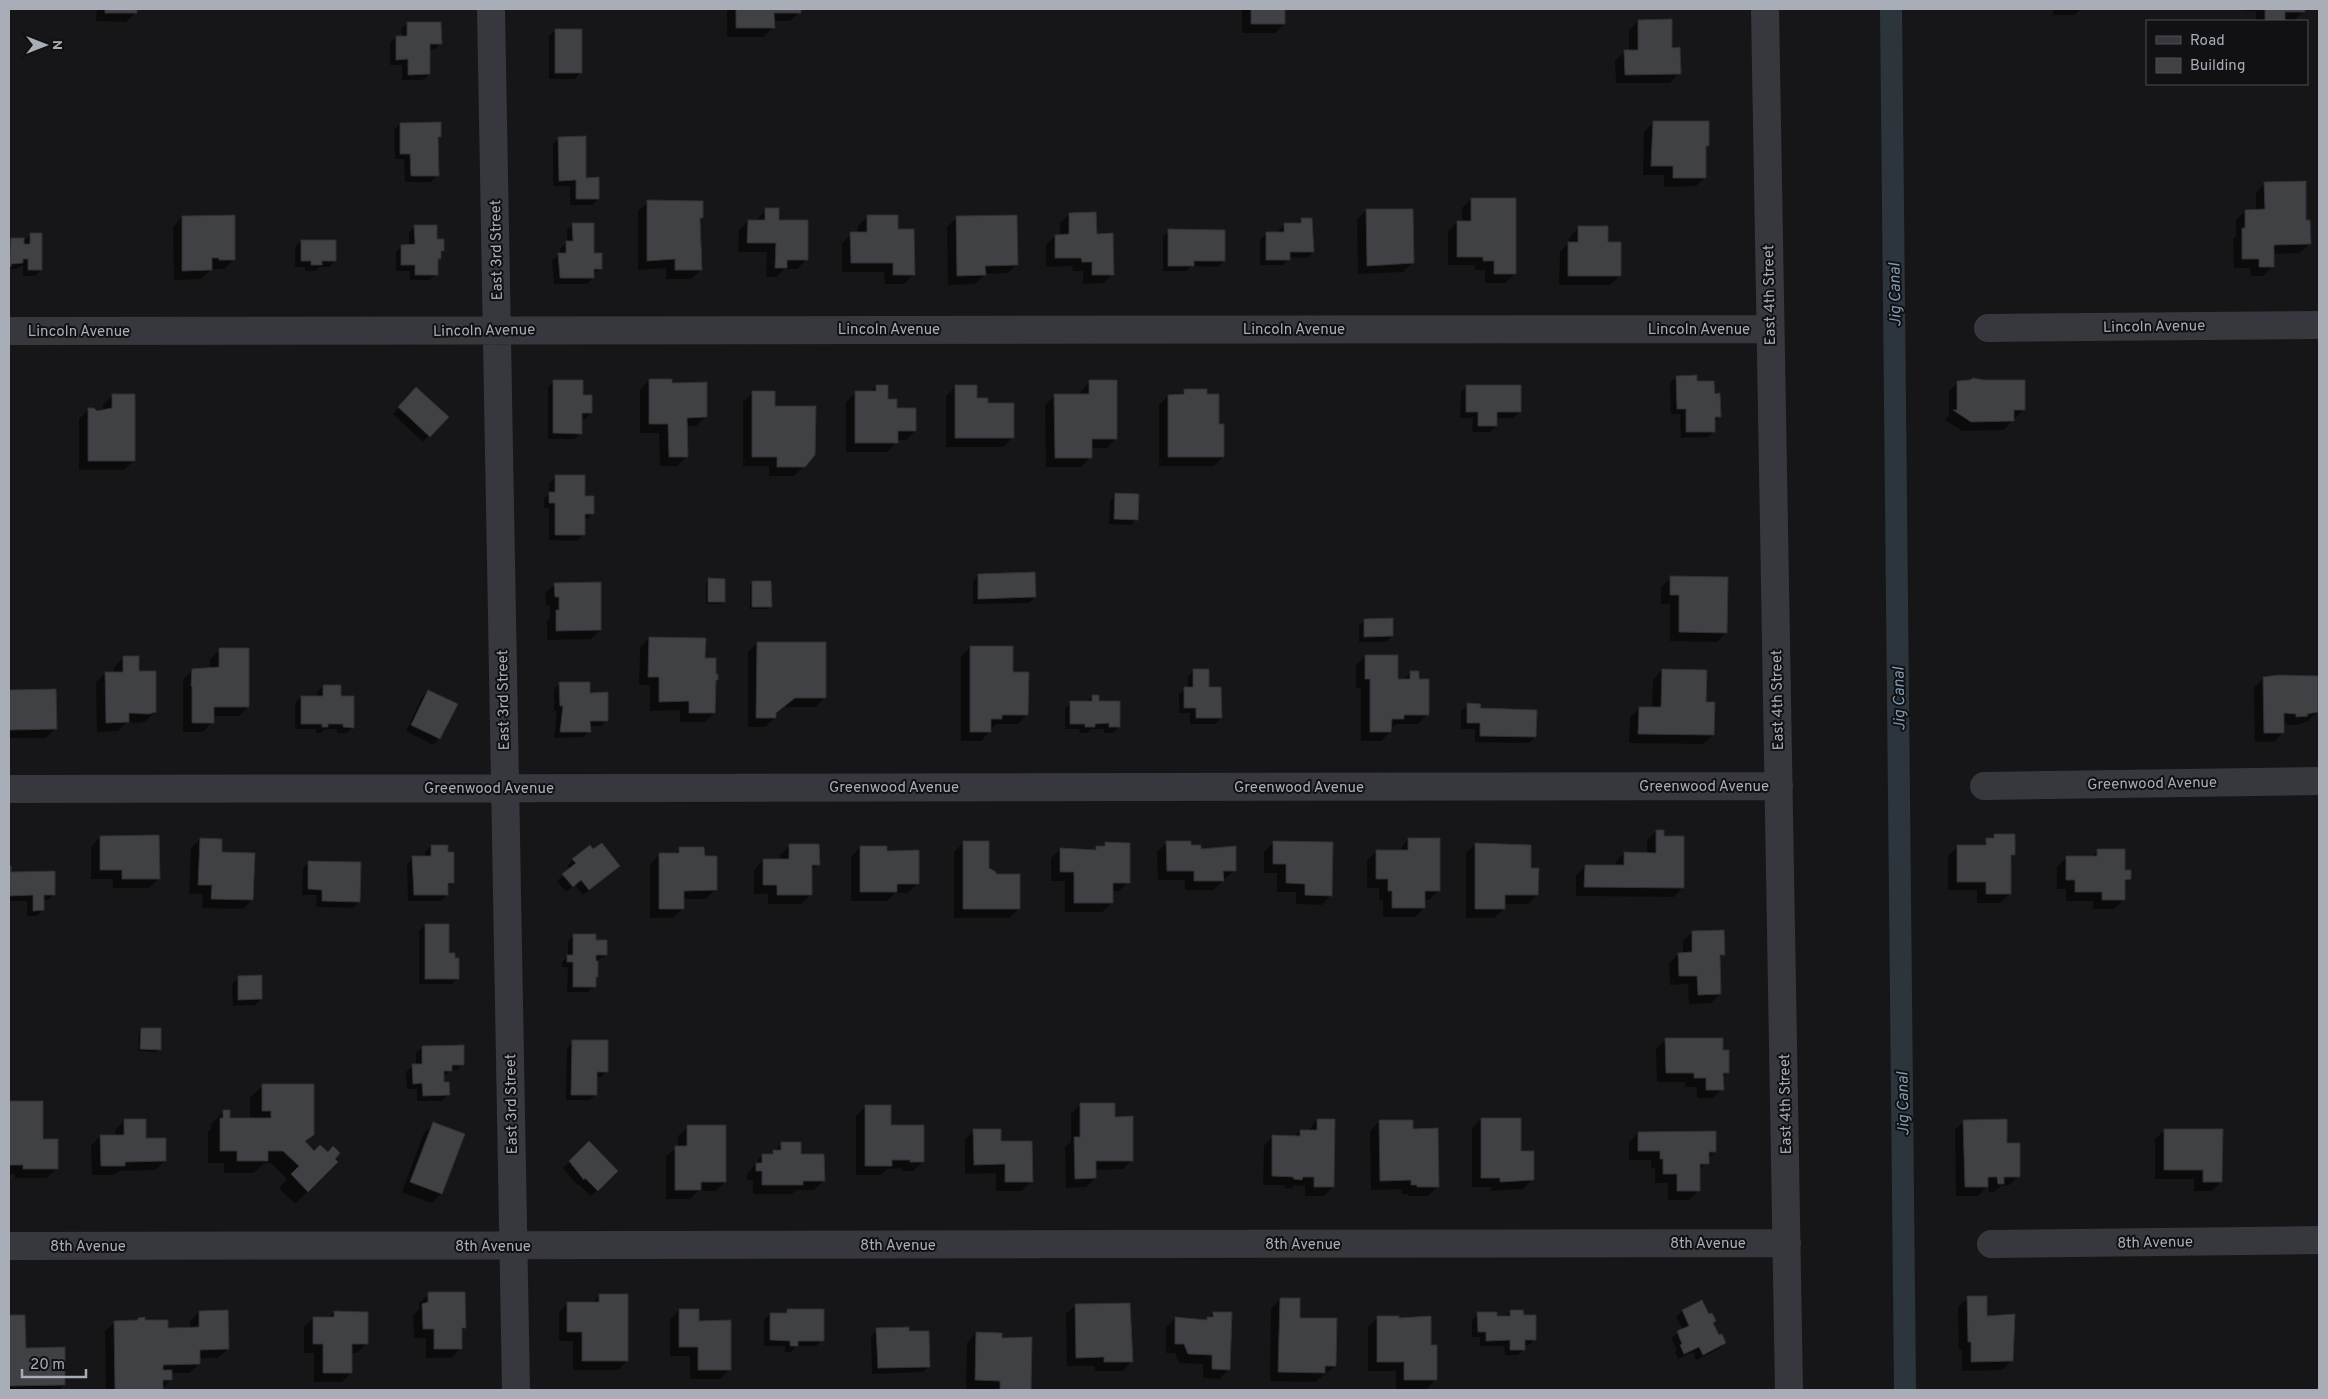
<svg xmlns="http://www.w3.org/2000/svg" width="2328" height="1399" viewBox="0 0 2328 1399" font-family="Overpass,sans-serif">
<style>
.shadow{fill:#0007}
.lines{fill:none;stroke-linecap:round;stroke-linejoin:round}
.canal{stroke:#2c353c;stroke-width:22}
.building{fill:#404145;stroke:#303034}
.minor{stroke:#37383d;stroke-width:28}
.labels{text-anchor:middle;stroke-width:4;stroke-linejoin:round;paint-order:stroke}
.street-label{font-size:15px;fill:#a8adb8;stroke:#111113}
.water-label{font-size:16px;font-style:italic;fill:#7f9bb3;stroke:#111113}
</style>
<rect width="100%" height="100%" fill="#161618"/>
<path class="shadow" d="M97,9H136V12L126,22L96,21Z
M727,9H800V12L790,21H773V27L764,37H727Z
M1242,9H1284V24L1275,33H1242Z
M2053,9H2081L2074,15H2053Z
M2242,9H2304V11L2294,20L2256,21V11H2242Z
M1638,21L1671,49L1679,73L1670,83H1616L1615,61L1625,51H1629V30Z
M408,23L441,43L435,49L429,50V74L423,80H402V65H390V43L396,37H402L401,29Z
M556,30L581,72L575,79H549V36Z
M1653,123L1707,146L1705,149V177L1696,186L1664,187V175H1643L1644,132Z
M400,124L440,136L437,139V175L431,182H405L404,159H395L394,130Z
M559,138L598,199L592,205H570V186H553V144Z
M2265,183L2305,221L2309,244L2300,253L2273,254V266L2263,276H2251L2250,268H2234L2233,239L2236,236V220L2245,211H2256V192Z
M1471,199L1515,274L1505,283H1485V270H1475V265H1448V232L1457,222H1462V208Z
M648,202L702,218L699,220L701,270L691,279H666V268L638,270V211Z
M766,209L778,221L806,260L797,269H784L776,277H766L767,252H738L739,230L748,221H756Z
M1367,210L1412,263L1403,272L1358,274L1357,219Z
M1069,214L1095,235L1113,274L1103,283L1083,284V271H1073L1072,266L1046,267V245L1055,236H1060V223Z
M182,217L234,260L224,269H211L201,279L174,280L173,227Z
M867,217L897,231L913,275L904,284H885L884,272H842V243L851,234L858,233V226Z
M956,218L1017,264L1008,273L985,274L975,284L948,285L947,227Z
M1301,219L1310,234H1313V252L1307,258L1289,257L1283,265H1260V240L1266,234H1279V230L1285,224H1296Z
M573,224L601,268L593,274V278L587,284H554L552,260L560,254V249L567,242V230Z
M415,226L436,241L443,251L436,262V274L430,280H410V271H396V252L402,246H409V232Z
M1579,227L1606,243L1620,276L1610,285H1559L1560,252L1569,242L1570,237Z
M1169,231L1224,261L1218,267L1191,266L1186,271H1163V237Z
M31,234L41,270L35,276H23V265L16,269H9V242L11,239L23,242Z
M301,241L335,261L329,267H319L315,271H305V267H295V247Z
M1676,377L1695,382L1713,395L1720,416L1714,422V431L1708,437L1681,438L1680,414H1671L1670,383Z
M649,380L671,384L706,417L696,426H686L687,456L677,466H660L659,433H640V390Z
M554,381L582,397L591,413L585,419H581V433L575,439H548V387Z
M1090,382L1116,438L1107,448H1090V457L1081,467H1046L1045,405L1055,395H1081V391Z
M1958,382L2024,409L2004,430L1962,431L1945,420L1949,416V391Z
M876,386L886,401L915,431L906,440H897L888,452H846V402L856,393H870Z
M956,386L986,404L1013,437L1003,447H946V396Z
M1467,386L1520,412L1513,418H1496V426L1490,432H1472L1473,418H1460L1461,392Z
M1185,390L1206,396L1217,425L1223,457L1214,466H1159V405L1168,396H1179Z
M753,393L773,407L804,466L794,476H769V466H743V402Z
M410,394L447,417L423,442L393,414Z
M112,396L134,460L124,470H79V419L89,409L96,412L103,411V405Z
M556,477L583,497L593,513L587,519H583V535L577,541L549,540V508H544V499L549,494V483Z
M1116,495L1137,519L1131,525L1109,524L1110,501Z
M979,575L1035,597L1029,603L973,604V581Z
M1671,578L1726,633L1717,642L1670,641V604H1661V587Z
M709,579L724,602L721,604H706V582Z
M752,582L770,606L768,609H750V585Z
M555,584L600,630L591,639L547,640V621L550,618V605H546L545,593Z
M1365,620L1392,636L1386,642H1359V626Z
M649,638L704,660L715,676L717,680L715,682L714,713L705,722H680V710L650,711V685H639L640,648Z
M757,643L825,698L815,707H785L775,715V718L765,727H748V652Z
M970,647L1011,674L1027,714L1018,724H996L981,741H961V657Z
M220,650L248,707L239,716H212V722L203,732H183V679L193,670L210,669V659Z
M1366,656L1397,681H1402L1411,672L1418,681L1427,714L1418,724H1397L1390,728V732L1381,741H1361V688H1356V665Z
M124,657L137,673L155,712L146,721L139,723L127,722L118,731L97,732L96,682L105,673H114V667Z
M1194,670L1208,688L1221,718L1215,724H1190V713H1179V694L1188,688V677Z
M1662,670L1705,703L1713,735L1703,744L1629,743L1630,717L1639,708H1652L1653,680Z
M2263,678L2317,712L2308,721L2297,725H2287V723H2283V732L2274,742H2255L2254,688Z
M560,683L589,694L607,720L601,726H589V731L583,737L554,738L557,711H554V689Z
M323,686L340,697L353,727L347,733H337V729H325L321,733H316V729H295V703L301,697H317V692Z
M55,690L56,728L46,738H9V691Z
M428,691L439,739L433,745L406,731L422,697Z
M1092,696L1119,727L1113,733H1104V729H1091L1088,733H1080L1079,729H1065V709L1071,702H1086Z
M1468,705L1479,709L1535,737L1529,743L1475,742V729H1461V711Z
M1657,831L1663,837L1683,887L1674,897L1576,896V876L1585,866H1615V863L1624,853L1647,854V840Z
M1995,835L2014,855L2010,859V894L2000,903H1977V890H1948V856L1957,847H1980Z
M100,837L159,878L149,888H113V879H91V847Z
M200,839L220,853L252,900L243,909L202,908L203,894H189L191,848Z
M1408,839L1439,890L1429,900H1424V908L1415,917H1383V900H1379V888H1367V860L1377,851H1399Z
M964,842L1019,909L1009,918H954V852Z
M1167,842L1200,850L1235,870L1213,890H1185V880H1158L1157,852Z
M1274,842L1331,895L1322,905L1296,904V892H1277V873H1264V852Z
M1106,844L1128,882L1119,891H1112V903L1102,912H1065V881H1051V858L1061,849L1093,851Z
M1475,844H1499V847L1529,869L1537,895L1528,904H1504V909L1494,918H1466V853Z
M790,845L818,864L810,872L811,895L801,904H768V894H754V870L763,860H780V855Z
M431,846L452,883L447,888V895L441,901H408L407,864L413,858L425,857V852Z
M860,847L886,852L917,884L908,893H895L887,901H851V857Z
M680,849L704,857L716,889L706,899H683V909L673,918H650V864L659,855L674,854Z
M2098,851L2123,871L2129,879L2123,885L2124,900L2114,909H2093V901H2066V889H2057V867L2066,858L2091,857Z
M573,860L612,871L583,895L575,885L566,892L557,881L570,869L567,866Z
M309,862L359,902L353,908L316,907L317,895H302L303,868Z
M9,867V873L54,894L48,900H43V910L37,916H27V901H9Z
M425,925L448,954L458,978L452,984H419V931Z
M1692,932L1723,954L1719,959L1720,994L1711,1003L1689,1004L1688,984L1670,985L1669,964L1678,954H1683V941Z
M574,935L594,941L606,955L597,961V976L594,979V986L588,992H567L568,967H562V962L568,956V941Z
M238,978L261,999L255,1005L233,1006L232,984Z
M141,1029L159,1049L157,1052L138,1051L139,1032Z
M1666,1039L1722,1051L1728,1072L1722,1078V1089L1713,1098H1697V1087H1685V1082H1657L1656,1049Z
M573,1042L607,1071L601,1077H595L596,1094L590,1100H566L567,1048Z
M422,1047L463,1064L457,1070H451L443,1077V1084L448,1095L442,1101H417V1089H407L406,1072L412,1066L416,1065V1053Z
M263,1085L312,1134L304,1142L314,1152L333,1159L337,1162L295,1204L279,1188L287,1179L271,1163H264L254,1173H224V1163H208V1132L211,1129V1124L223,1112L229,1120H250V1098Z
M9,1102H42V1140L56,1169L47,1178H15V1174H9Z
M1080,1105L1114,1118L1132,1160L1123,1169L1095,1170V1178L1086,1187L1066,1188L1065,1147L1071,1142V1114Z
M866,1106L889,1127L923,1162L913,1171H902V1168L887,1169L881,1175H856V1116Z
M1481,1119L1532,1180L1523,1189L1491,1191V1187H1472V1128Z
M125,1120L165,1161L155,1170L119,1171L114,1175H92L91,1146L100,1136H115V1130Z
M1317,1120L1333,1187L1324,1196H1305V1186L1294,1185L1291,1189L1285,1188L1284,1185H1263L1264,1146L1273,1136L1294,1137L1300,1131H1308Z
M1379,1121L1411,1130L1437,1187L1428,1196H1408V1194H1402V1189L1371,1190L1370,1131Z
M1964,1121L2006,1144L2019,1176L2009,1185L2001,1186L1994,1192H1989L1988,1185L1978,1196H1956L1955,1130Z
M434,1123L464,1135L441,1194L432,1203L402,1192L424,1133Z
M688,1127L725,1182L716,1191H698L690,1199H666V1156L678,1147V1136Z
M974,1130L1031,1181L1022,1191H996V1173L965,1174V1140Z
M2165,1130L2221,1182L2212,1191H2194V1179H2155V1139Z
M1638,1133L1715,1151L1698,1172V1191L1689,1200H1668V1183H1655V1168H1651V1160H1629V1142Z
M589,1143L616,1171L591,1196L578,1184L577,1185L563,1168Z
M782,1144L800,1155L823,1181L814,1190H796L792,1194H753V1180H747V1174L762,1155H769Z
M429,1294L464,1328L461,1332V1348L451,1358H426V1338H414L413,1315L419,1309V1303Z
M600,1295L627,1361L618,1370H573V1341H559V1312L568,1303H592Z
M1968,1298L1986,1317L2011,1361L2002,1370L1962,1371V1350H1959L1958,1307Z
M1280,1299L1335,1366L1315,1382L1270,1381L1271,1309Z
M1076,1305L1132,1361L1123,1371H1095V1366H1067L1066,1314Z
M679,1310L698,1322L730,1369L720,1379H690V1356H670V1320Z
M788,1311L822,1340L816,1346H796L791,1352H785V1346H764V1320L770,1314H784Z
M1510,1311L1535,1339L1529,1345H1524V1349L1518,1355H1505L1504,1346H1480V1337H1472V1320L1478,1314L1504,1317Z
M1682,1311L1712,1324L1718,1337L1725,1343L1719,1349L1696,1360L1693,1352L1678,1359L1675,1352L1677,1350L1671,1338L1683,1330L1676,1317Z
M199,1312L228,1349L218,1358H199V1364L189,1373H171V1379L162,1390H106L105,1331L115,1322H136L139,1319L167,1329H190V1321Z
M334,1312L367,1343L357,1353H351V1373L342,1382H314V1353H304V1327L314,1318H328Z
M1213,1313L1229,1369L1220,1379L1203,1378V1364L1179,1363L1175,1353H1166V1328L1175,1318L1205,1321Z
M9,1316H24V1349L64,1385L59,1390H9Z
M1378,1317L1398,1320L1429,1346L1436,1379L1427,1389H1396V1371H1368V1327Z
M877,1330L929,1366L923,1372L872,1374L871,1336Z
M976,1333L1001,1340L1031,1338L1030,1390L966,1389L967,1343Z"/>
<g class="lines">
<path class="canal" d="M1891,9L1905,1390"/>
</g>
<path class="building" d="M105,9H137V13H105Z
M736,9H801V13H774L775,28H736Z
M1251,9H1285V24H1251Z
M2265,9H2305V12H2285V21H2265Z
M1672,19V48L1680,47L1681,74L1625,75L1624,50H1638V20Z
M407,22H441L442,44H430V74L408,75V59L396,60V36H407Z
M555,29H582V73H555Z
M1653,121H1709V146H1706V178H1673V166H1651Z
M441,122V137H438L439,176H411L410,154H400V123Z
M586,136V178L599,177V199H576V180L559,181L558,137Z
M2306,181V220H2310L2311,244L2274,245V267H2259V259H2242V228H2245V210L2265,209L2264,182Z
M1471,198H1516V274H1494V261H1483V257H1457V221H1471Z
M647,200L703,201V218H700L702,270H675V259L647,261Z
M765,208H779V220H808V260H787V268H775L776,243H747L748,220H765Z
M1366,209H1413L1414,263L1367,266Z
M1096,212L1097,234L1113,233L1114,275H1092V262H1082L1081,258H1055V235L1069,234V213Z
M235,215V260H219V258H212V270L182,271V216Z
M867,215H898V229H914L915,275H893V263H851L850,232H867Z
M1017,215L1018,265L985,266L986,275L957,276L956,216Z
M1301,218H1312L1314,252H1290V260H1266V232H1284V223H1301Z
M572,223H594V253H602V269H594V278H560L558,253H566V241H573Z
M414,225H437V239H444V251H441V259H438V275H415V265H401V245L415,244Z
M1578,226H1608V242H1621V276H1568V242H1578Z
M1168,229L1225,230V261H1194V266H1168Z
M30,233H42V270H28V259H23V263L11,264V267H9L11,238H24V244H30Z
M301,240H336V261H322V265H311V261H301Z
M1697,375V381H1714L1715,394L1720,393L1721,417H1715V432H1686V409H1677L1676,376Z
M1973,378L1984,380H2025V410H2014V421L1971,422L1953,410H1957V381L1970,380Z
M649,379H672V383L707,382V417L687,418L688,457H669L668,424H649Z
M553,380H583V395H592V413H582V434L553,433Z
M1089,380H1117V439H1092V458H1055L1054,394H1089Z
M876,385H888V399H897V408H916V431H898V443H855V391H876Z
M955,385H977V398H988V403H1014V438H955Z
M1466,385H1521V412H1497V426H1478V412H1466Z
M416,387L449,417L430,437L398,407Z
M1184,389H1207V394H1219V424H1224V457H1168V395L1184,394Z
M752,391H775V406H816L815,455L805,467H777V457H752Z
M112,394H135V461H88V408H94L97,411L112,408Z
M555,475H585V496H594V514H585V535H555V503H549V492H555Z
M1115,493L1139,494L1138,520L1114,519Z
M1035,572L1036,597L978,599V574Z
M1670,576L1728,577L1727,633L1679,632V595H1670Z
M708,578L725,579V602H708Z
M752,581H771L772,607H752Z
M601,582V630L556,631V610H559V597H555L554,583Z
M1393,618V636L1364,637V619Z
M649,637L706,638L705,658H716V674H718V680H716L715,713H689V701L659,702V677H648Z
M757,642H826V698H795L776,713V718H756Z
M970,646H1013V672H1029L1028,715H1002V719H991V732H970Z
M219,648H249V707H214V723H192V686H191L192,669L219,667Z
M1365,655H1398V679H1410V671H1419V679H1429V715H1404V719H1392L1391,732H1370V679H1365Z
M123,656H139V671H156V712L149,714L129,713V722L106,723L105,672H123Z
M1193,669H1209V687H1221L1222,718H1196V708H1184V687H1193Z
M1662,669L1707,670L1706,702H1715L1714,735L1638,734L1639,707H1661Z
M2279,675L2318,676V712L2307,714L2308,716L2296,717V714L2284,713V733H2264L2263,677Z
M559,682H590V693L608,692V721H590L591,732H560L563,706H560Z
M323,685H341V696H354V728L343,727V724H328V727H322V724H301V696H323Z
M56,689L57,729L9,730V690Z
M428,690L458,704L440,739L411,725Z
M1092,695H1099V701H1120V727H1109V723L1095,724V727H1085V724H1070V701H1092Z
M1467,703L1481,704L1480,708L1537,710L1536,737L1480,736V723H1467Z
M1656,830H1664V836H1684V888L1584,887L1585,865H1624V852L1656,853Z
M1994,834H2015V855H2011V894H1986V882H1957V845H1986V838H1994Z
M159,835L160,879H122V870H100V836Z
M200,838L222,839V852L255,853L253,900L211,899L212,885H198Z
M1408,838H1440V891H1425V908H1392V891H1388V879H1376V850H1408Z
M963,841H989V868L996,872V874H1020V909H963Z
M1166,841H1191V845H1201V849L1236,846V871H1223L1224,881H1194V871H1167Z
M1273,841L1333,842L1332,896L1305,895V884L1286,883V864H1273Z
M1105,842L1130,843V883H1113V903H1074V872H1060V848L1096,850V846H1105Z
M602,843L620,866L589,890L581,880L573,887L562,874L576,863L572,859L590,845L593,849Z
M1475,843L1531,845V868H1539L1538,895H1505V909H1475Z
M789,844H819L820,865H812V895H777V885H763V859H789Z
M431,845H448V852H454V883H448V895H414L412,856H431Z
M860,846H887V851L919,850V884H897V892H860Z
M679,847H704L705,856H717V890L684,891V909H659V853H679Z
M2097,849H2125V870H2131V879L2125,880V900H2102V892H2075V880H2066V856H2097Z
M308,861L361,862L360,902L322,901V890L308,889Z
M9,866H11V872L55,871V895H44V910L33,911V895L9,896Z
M425,924H449V953H455V958H459V979H425Z
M1724,930L1725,955H1720L1721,994L1698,995L1697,976H1679L1678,953L1692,952V931Z
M573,934H596V940H607V955H596V961H598V977H596V987H573V962H567V955H573Z
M262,975V999L238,1000V976Z
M141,1028H161V1050L140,1049Z
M1665,1038H1723V1050H1729V1073H1723L1724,1090H1706V1078H1694V1073H1666Z
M572,1040H608V1072H597V1095H571Z
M464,1045V1065H452V1071H444V1082H449L450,1095L423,1096L422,1083L413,1084L412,1064H422V1046Z
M262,1084H314V1135L305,1141L314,1151L320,1145L328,1152L333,1146L340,1153L335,1159L338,1162L308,1192L291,1174L299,1166L283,1151H268V1161H237V1151H220V1118H223V1110H230V1118H271V1111H262Z
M9,1101H43V1139H58V1169H23V1165H9Z
M1080,1103H1115V1117L1133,1116V1161H1096V1178L1075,1179L1074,1137H1080Z
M865,1105H891V1125H924V1162H910V1160H892V1166H865Z
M1481,1118H1521V1151H1534V1180L1500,1182V1178H1481Z
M124,1119H146V1138H166V1161L125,1162V1166H101L100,1135H124Z
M1317,1119H1335L1334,1187H1314V1177H1303L1302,1180L1294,1179L1293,1177L1272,1176V1135L1300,1136V1130H1317Z
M2007,1119V1143H2020V1177H2004V1184H1998L1997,1177H1988V1187H1965L1963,1120Z
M1379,1120H1413V1129L1438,1128L1439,1187H1417V1185H1411V1180L1380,1181Z
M433,1122L465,1134L442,1194L410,1182Z
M687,1125H726V1182H701V1190H675V1146H687Z
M973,1129H1001V1141H1032L1033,1182H1005V1164L974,1165Z
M2164,1129H2223L2222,1182H2203V1170H2164Z
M1716,1131V1152H1709V1164H1700V1191H1677V1174H1663V1159H1660V1151H1638V1132Z
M589,1141L618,1171L598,1191L585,1178L584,1180L569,1161Z
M781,1142H801V1154H824L825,1181H803V1185H762V1171H756V1163H762V1154H773V1150H781Z
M428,1292H465L466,1328H462V1349H434V1329H423L422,1304L428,1302Z
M599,1294H628V1361H582V1332H567V1302H599Z
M1967,1296H1987V1316L2015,1314L2013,1361L1971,1362V1342H1968Z
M1280,1298H1300V1318H1337L1336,1366H1325V1373L1278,1372Z
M1702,1300L1709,1314L1712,1313L1716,1321L1713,1323L1719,1335L1722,1334L1726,1343L1703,1355L1699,1347L1684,1354L1680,1345L1682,1344L1677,1331L1689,1326L1682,1310Z
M1130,1303L1133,1362H1104V1357L1076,1358L1075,1304Z
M679,1309H699V1321L731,1320V1370H698V1347H679Z
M787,1309H824V1341H798V1346H790V1341L770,1340V1313H787Z
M228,1310L229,1349L200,1350V1364L163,1365V1370H172V1380H163V1390H115L114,1321L138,1320V1318L145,1317V1320H168V1328L199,1327V1311Z
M1510,1310H1523L1524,1315H1536V1340H1525V1350H1510V1340L1486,1341V1332H1478L1477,1312H1497V1316H1510Z
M334,1311L368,1312V1344H352V1373H323V1344H313V1317H334Z
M1213,1312H1232L1230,1370L1212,1369V1355L1188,1354L1184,1344H1175V1317L1207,1320V1317H1213Z
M9,1315H25L26,1348L65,1347V1385L9,1386Z
M1377,1316H1399V1318L1431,1316V1345H1437V1380H1404V1362H1377Z
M909,1327V1331H929L930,1367L878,1368L876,1328Z
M976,1332L1002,1333V1338L1032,1337L1031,1390H1000V1381L975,1380Z"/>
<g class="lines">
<path class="minor" d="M491,9L516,1390
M1765,9L1789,1390
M1988,328L2319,325
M9,331L1770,329
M1984,786L2319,781
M9,789L1779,786
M1991,1244L2319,1240
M9,1246L1787,1243"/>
</g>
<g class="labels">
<g class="street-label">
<text transform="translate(496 250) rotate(-91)" y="5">East 3rd Street</text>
<text transform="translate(1769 295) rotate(-91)" y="5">East 4th Street</text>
<text transform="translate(2154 326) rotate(-1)" y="5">Lincoln Avenue</text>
<text x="889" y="334">Lincoln Avenue</text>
<text x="1294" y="334">Lincoln Avenue</text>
<text x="1699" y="334">Lincoln Avenue</text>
<text transform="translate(484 330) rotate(-1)" y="5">Lincoln Avenue</text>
<text x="79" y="336">Lincoln Avenue</text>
<text transform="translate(503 700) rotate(-91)" y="5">East 3rd Street</text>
<text transform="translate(1777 700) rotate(-91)" y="5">East 4th Street</text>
<text transform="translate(2152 783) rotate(-1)" y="5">Greenwood Avenue</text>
<text x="1704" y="791">Greenwood Avenue</text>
<text x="894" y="792">Greenwood Avenue</text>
<text x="1299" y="792">Greenwood Avenue</text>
<text x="489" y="793">Greenwood Avenue</text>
<text transform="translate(511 1104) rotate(-91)" y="5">East 3rd Street</text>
<text transform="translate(1785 1104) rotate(-91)" y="5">East 4th Street</text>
<text transform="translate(2155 1242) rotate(-1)" y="5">8th Avenue</text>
<text x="1708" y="1248">8th Avenue</text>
<text x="1303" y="1249">8th Avenue</text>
<text x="898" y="1250">8th Avenue</text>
<text x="88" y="1251">8th Avenue</text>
<text x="493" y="1251">8th Avenue</text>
</g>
<g class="water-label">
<text transform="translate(1894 295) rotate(-91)" y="6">Jig Canal</text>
<text transform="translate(1898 699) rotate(-91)" y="6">Jig Canal</text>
<text transform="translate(1902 1104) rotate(-91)" y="6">Jig Canal</text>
</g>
</g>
<rect width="2328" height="1399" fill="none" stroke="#a8adb8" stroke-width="20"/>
<rect x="2146" y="20" width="162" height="65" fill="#111113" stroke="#4d4f55"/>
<rect x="2156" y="36" width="25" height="8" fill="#37383d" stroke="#4d4f55"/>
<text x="2190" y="45" font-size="15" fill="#a8adb8">Road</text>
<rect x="2156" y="58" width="25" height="15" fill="#404145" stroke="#4d4f55"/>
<text x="2190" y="70" font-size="15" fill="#a8adb8">Building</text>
<g transform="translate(45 45) rotate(90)" stroke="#111113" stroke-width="4" paint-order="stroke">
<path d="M0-4L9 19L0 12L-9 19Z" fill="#a8adb8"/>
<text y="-8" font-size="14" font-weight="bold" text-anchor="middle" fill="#a8adb8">N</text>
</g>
<path d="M22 1369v8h64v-8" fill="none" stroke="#a8adb8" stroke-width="2.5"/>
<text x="30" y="1369" font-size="15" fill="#a8adb8" stroke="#111113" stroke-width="4" paint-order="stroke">20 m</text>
</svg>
